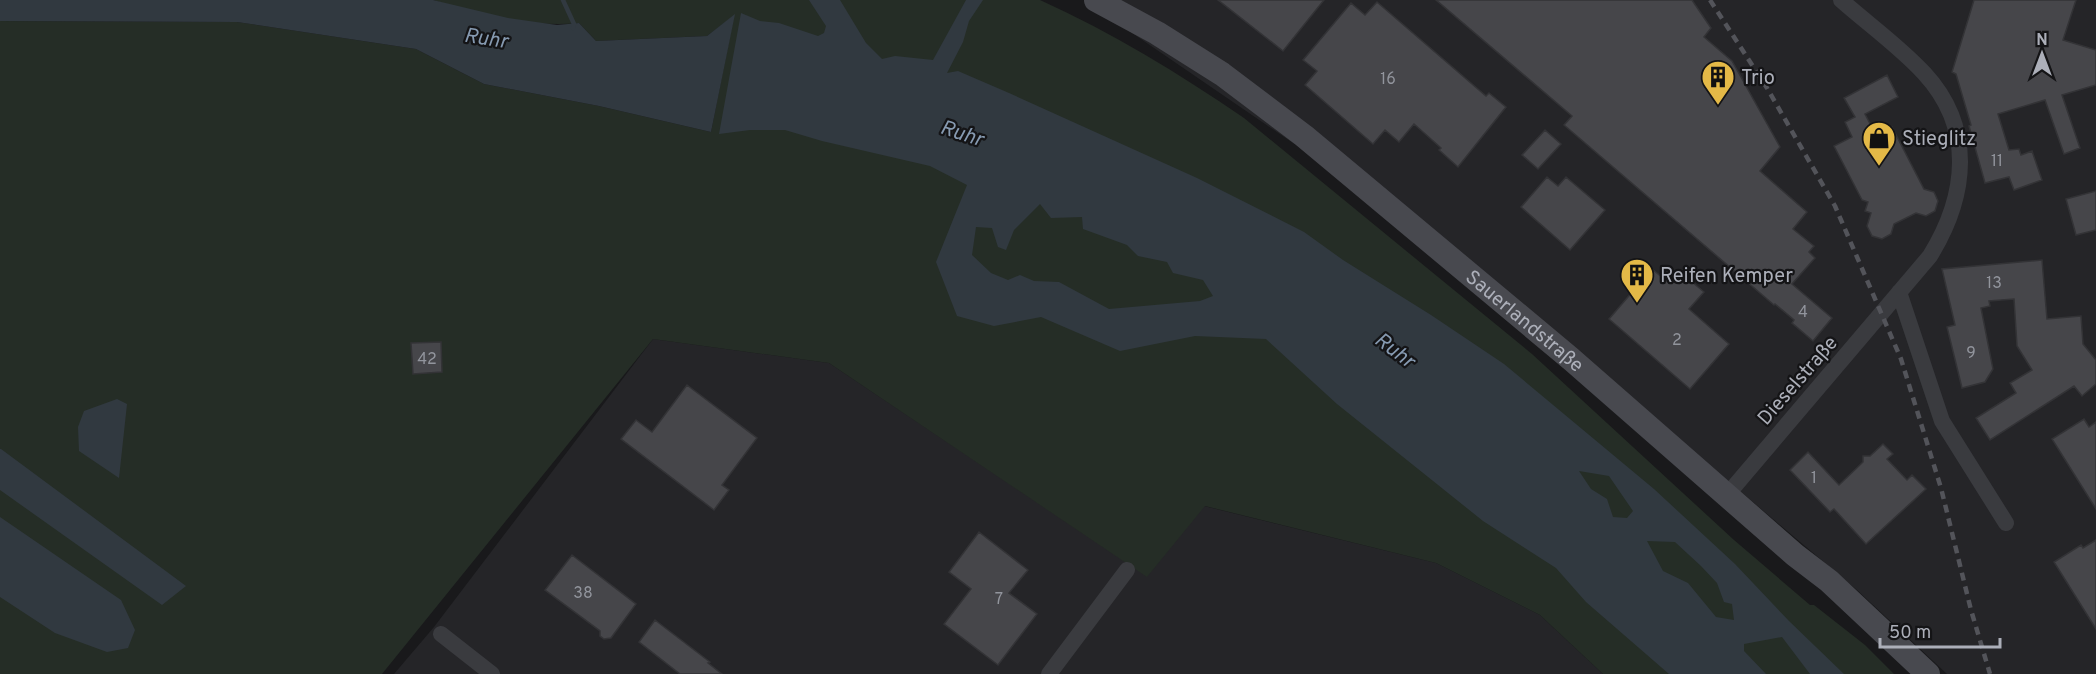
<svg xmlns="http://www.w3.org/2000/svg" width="2096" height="674" viewBox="0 0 2096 674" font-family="Overpass,sans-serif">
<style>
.built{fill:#252528}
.green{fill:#252d26}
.water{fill:#313940;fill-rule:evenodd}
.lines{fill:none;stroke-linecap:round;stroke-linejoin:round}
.stream{stroke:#313940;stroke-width:4.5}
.building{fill:#46464a;stroke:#333336;stroke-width:1.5}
.street{stroke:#3a3b3f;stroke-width:16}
.secondary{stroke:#48494f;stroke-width:24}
.rail{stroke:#53545a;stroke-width:4.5;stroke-dasharray:8 6;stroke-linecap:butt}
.labels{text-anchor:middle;stroke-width:4.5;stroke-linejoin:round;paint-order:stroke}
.number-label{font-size:16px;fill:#92959d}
.poi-label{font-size:20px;fill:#acafb9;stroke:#141416;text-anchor:start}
.street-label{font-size:20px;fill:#acafb9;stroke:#141416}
.water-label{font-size:21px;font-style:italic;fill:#869ab1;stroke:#141416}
</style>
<rect width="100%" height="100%" fill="#19191b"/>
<path class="built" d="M1084,0H2096V674H1947L1857,590L1734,486L1401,217Z
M653,339L829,363L1147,576L1204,506L1436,563L1540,615L1603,674H394L434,627Z"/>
<path class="green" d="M433,0H1040C1113,33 1178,73 1244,118L1532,354L1734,540L1810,605H1814L1865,645L1894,674H1603L1540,615L1436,563L1205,506L1147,577L829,363L653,339L382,674H0V21L237,22L416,49L484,84L599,106L711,132L734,16L707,36L596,41L579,23C531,28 479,14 433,0Z"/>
<path class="water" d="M0,0H433L508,18L557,25L579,23L596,41L707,36L735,14L711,132L599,106L484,84L416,49L237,22L0,21Z
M809,0H840L866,43L882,59L895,56L933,60L966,0H983L969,21L963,42L947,73L958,71L1009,93L1197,178L1304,232L1343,260L1431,315L1504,364L1654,489L1735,564L1789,621L1844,674H1810L1782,637L1744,644V651L1766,674H1669L1586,602L1556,568L1483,521L1337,404L1266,339L1195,336L1120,351L1041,317L994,326L957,316L936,262L967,185L930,166L822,141L785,130H750L719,134L741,13L760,21L779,23L818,36L824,33L826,26ZM1040,204L1051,218L1082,217L1083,229L1127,245L1138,256L1167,262L1173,273L1203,280L1213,296L1200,301L1109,309L1059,282L1034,281L1020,275L1008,280L991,273L972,255L976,227L992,228L998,247L1006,250L1014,230ZM1579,471L1609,476L1633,511L1627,518L1613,517L1607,499L1591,489ZM1647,541L1675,542L1701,566L1717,583L1724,602L1732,604L1734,620L1716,617L1688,583L1663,571Z
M117,399L127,404L119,478L79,451L78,427L84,411Z
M0,449H1L186,586L162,605L0,490Z
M0,517L121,600L135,630L128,648L107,652L55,633L0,597Z"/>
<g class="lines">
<path class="stream" d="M563,0L574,24L573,28"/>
</g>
<path class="building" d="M1218,0H1324L1283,51Z
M1436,0H1692L1711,28L1704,37L1732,61L1780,147L1760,171L1807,212L1793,229L1814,246L1809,252L1815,258L1792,284L1832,318L1813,341L1792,323L1794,320L1775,304L1774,305L1564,125L1572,116Z
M1974,0H2076L2063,40L2096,50V85L2062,95L2080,148L2064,154L2045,100L1998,114L2009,150L2019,149L2021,155L2032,151L2042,180L2014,190L2009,177L1985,183L1969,126L1971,125L1956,74L1952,72Z
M1377,2L1486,96L1489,93L1506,107L1458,167L1439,150L1441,148L1414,124L1399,142L1385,130L1373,144L1305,85L1317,71L1303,60L1351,3L1365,15Z
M1887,75L1898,97L1865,114L1876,135L1892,127L1924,189L1934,192L1938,201L1935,211L1926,216L1916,213L1894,224L1891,234L1882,239L1872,236L1867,226L1871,213L1865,211L1868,202L1862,200L1834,146L1852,137L1845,122L1855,117L1844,98Z
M1545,130L1561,144L1538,169L1522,155Z
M1547,177L1558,186L1566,177L1605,210L1570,250L1521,207Z
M2096,191V230L2076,235L2066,199Z
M2042,260L2047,319L2081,316L2083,344L2096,360V384L2082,396L2074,386L1990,440L1976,418L2016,393L2010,383L2032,370L2017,346L2014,299L1989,301L1990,306L1981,308L1993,369L1985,382L1962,388L1947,327L1955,325L1942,269Z
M1652,269L1669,283L1679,271L1704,292L1689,309L1729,344L1690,389L1609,319Z
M441,342L442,372L413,374L411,343Z
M687,385L757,438L722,485L729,490L714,510L621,439L636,420L652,432Z
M2084,419L2089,427L2096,422V509L2052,439Z
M1883,444L1893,454L1887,459L1907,480L1912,475L1926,489L1866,544L1834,509L1830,512L1790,470L1808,452L1839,485L1863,462V456H1870Z
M979,532L1028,570L1009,593L1037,614L998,665L944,624L971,589L949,572Z
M2096,540V629L2054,562L2081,545L2083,548Z
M572,555L636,604L611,638L604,639L600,636V631L545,590Z
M655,620L710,662L708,663L722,674H680L639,642Z"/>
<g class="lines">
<path class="street" d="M1899,292L1942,421L2006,523
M1727,495L1930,256C1967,196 1975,128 1924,73C1899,46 1868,24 1841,0
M441,634L492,674
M1049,674L1127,570"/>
<path class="secondary" id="s1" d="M1096,0L1157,33L1222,74L1304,136L1571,359L1795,555L1829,581L1928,674"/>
<path class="rail" d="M1710,0L1767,88L1835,206L1901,359L1941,488L1971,610L1990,674"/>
</g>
<defs>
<g id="building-pin" transform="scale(1.725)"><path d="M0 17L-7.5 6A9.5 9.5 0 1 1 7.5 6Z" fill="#e4b947" stroke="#141416"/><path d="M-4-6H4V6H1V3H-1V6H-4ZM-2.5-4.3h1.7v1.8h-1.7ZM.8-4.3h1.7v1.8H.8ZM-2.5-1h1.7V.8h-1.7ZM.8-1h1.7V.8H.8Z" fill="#111"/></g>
<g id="shop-pin" transform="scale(1.725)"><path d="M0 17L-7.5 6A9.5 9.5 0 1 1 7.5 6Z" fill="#e4b947" stroke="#141416"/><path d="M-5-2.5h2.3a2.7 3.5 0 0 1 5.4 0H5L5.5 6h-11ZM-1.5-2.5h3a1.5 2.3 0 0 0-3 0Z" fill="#111"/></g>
</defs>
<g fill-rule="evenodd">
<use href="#building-pin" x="1718" y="77"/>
<use href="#shop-pin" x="1879" y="138"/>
<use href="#building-pin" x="1637" y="275"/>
</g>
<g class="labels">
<g class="number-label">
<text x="1388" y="84">16</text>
<text x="1997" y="166">11</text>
<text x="1994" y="288">13</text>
<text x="1803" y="317">4</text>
<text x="1677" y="345">2</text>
<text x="1971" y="358">9</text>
<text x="427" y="364">42</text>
<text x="1814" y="483">1</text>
<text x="583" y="598">38</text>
<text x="999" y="604">7</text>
</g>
<g class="poi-label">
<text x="1741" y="84">Trio</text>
<text x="1902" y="145">Stieglitz</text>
<text x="1660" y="282">Reifen Kemper</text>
</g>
<g class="street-label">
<text dy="7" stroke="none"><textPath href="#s1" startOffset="537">Sauerlandstraße</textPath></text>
<text transform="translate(1797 380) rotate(-49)" y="7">Dieselstraße</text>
</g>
<g class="water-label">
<text transform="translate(486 38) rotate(9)" y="7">Ruhr</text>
<text transform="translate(962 133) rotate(18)" y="7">Ruhr</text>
<text transform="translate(1395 350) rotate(37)" y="7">Ruhr</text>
</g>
</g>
<g transform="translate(2042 54)" stroke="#141416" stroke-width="4.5" paint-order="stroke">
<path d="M0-4.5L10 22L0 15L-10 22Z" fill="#acafb9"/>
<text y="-9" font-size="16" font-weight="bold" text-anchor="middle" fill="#acafb9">N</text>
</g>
<path d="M1880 638v9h120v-9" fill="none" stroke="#acafb9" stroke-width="3"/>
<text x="1889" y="638" font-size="18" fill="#acafb9" stroke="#141416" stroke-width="4.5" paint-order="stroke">50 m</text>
</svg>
